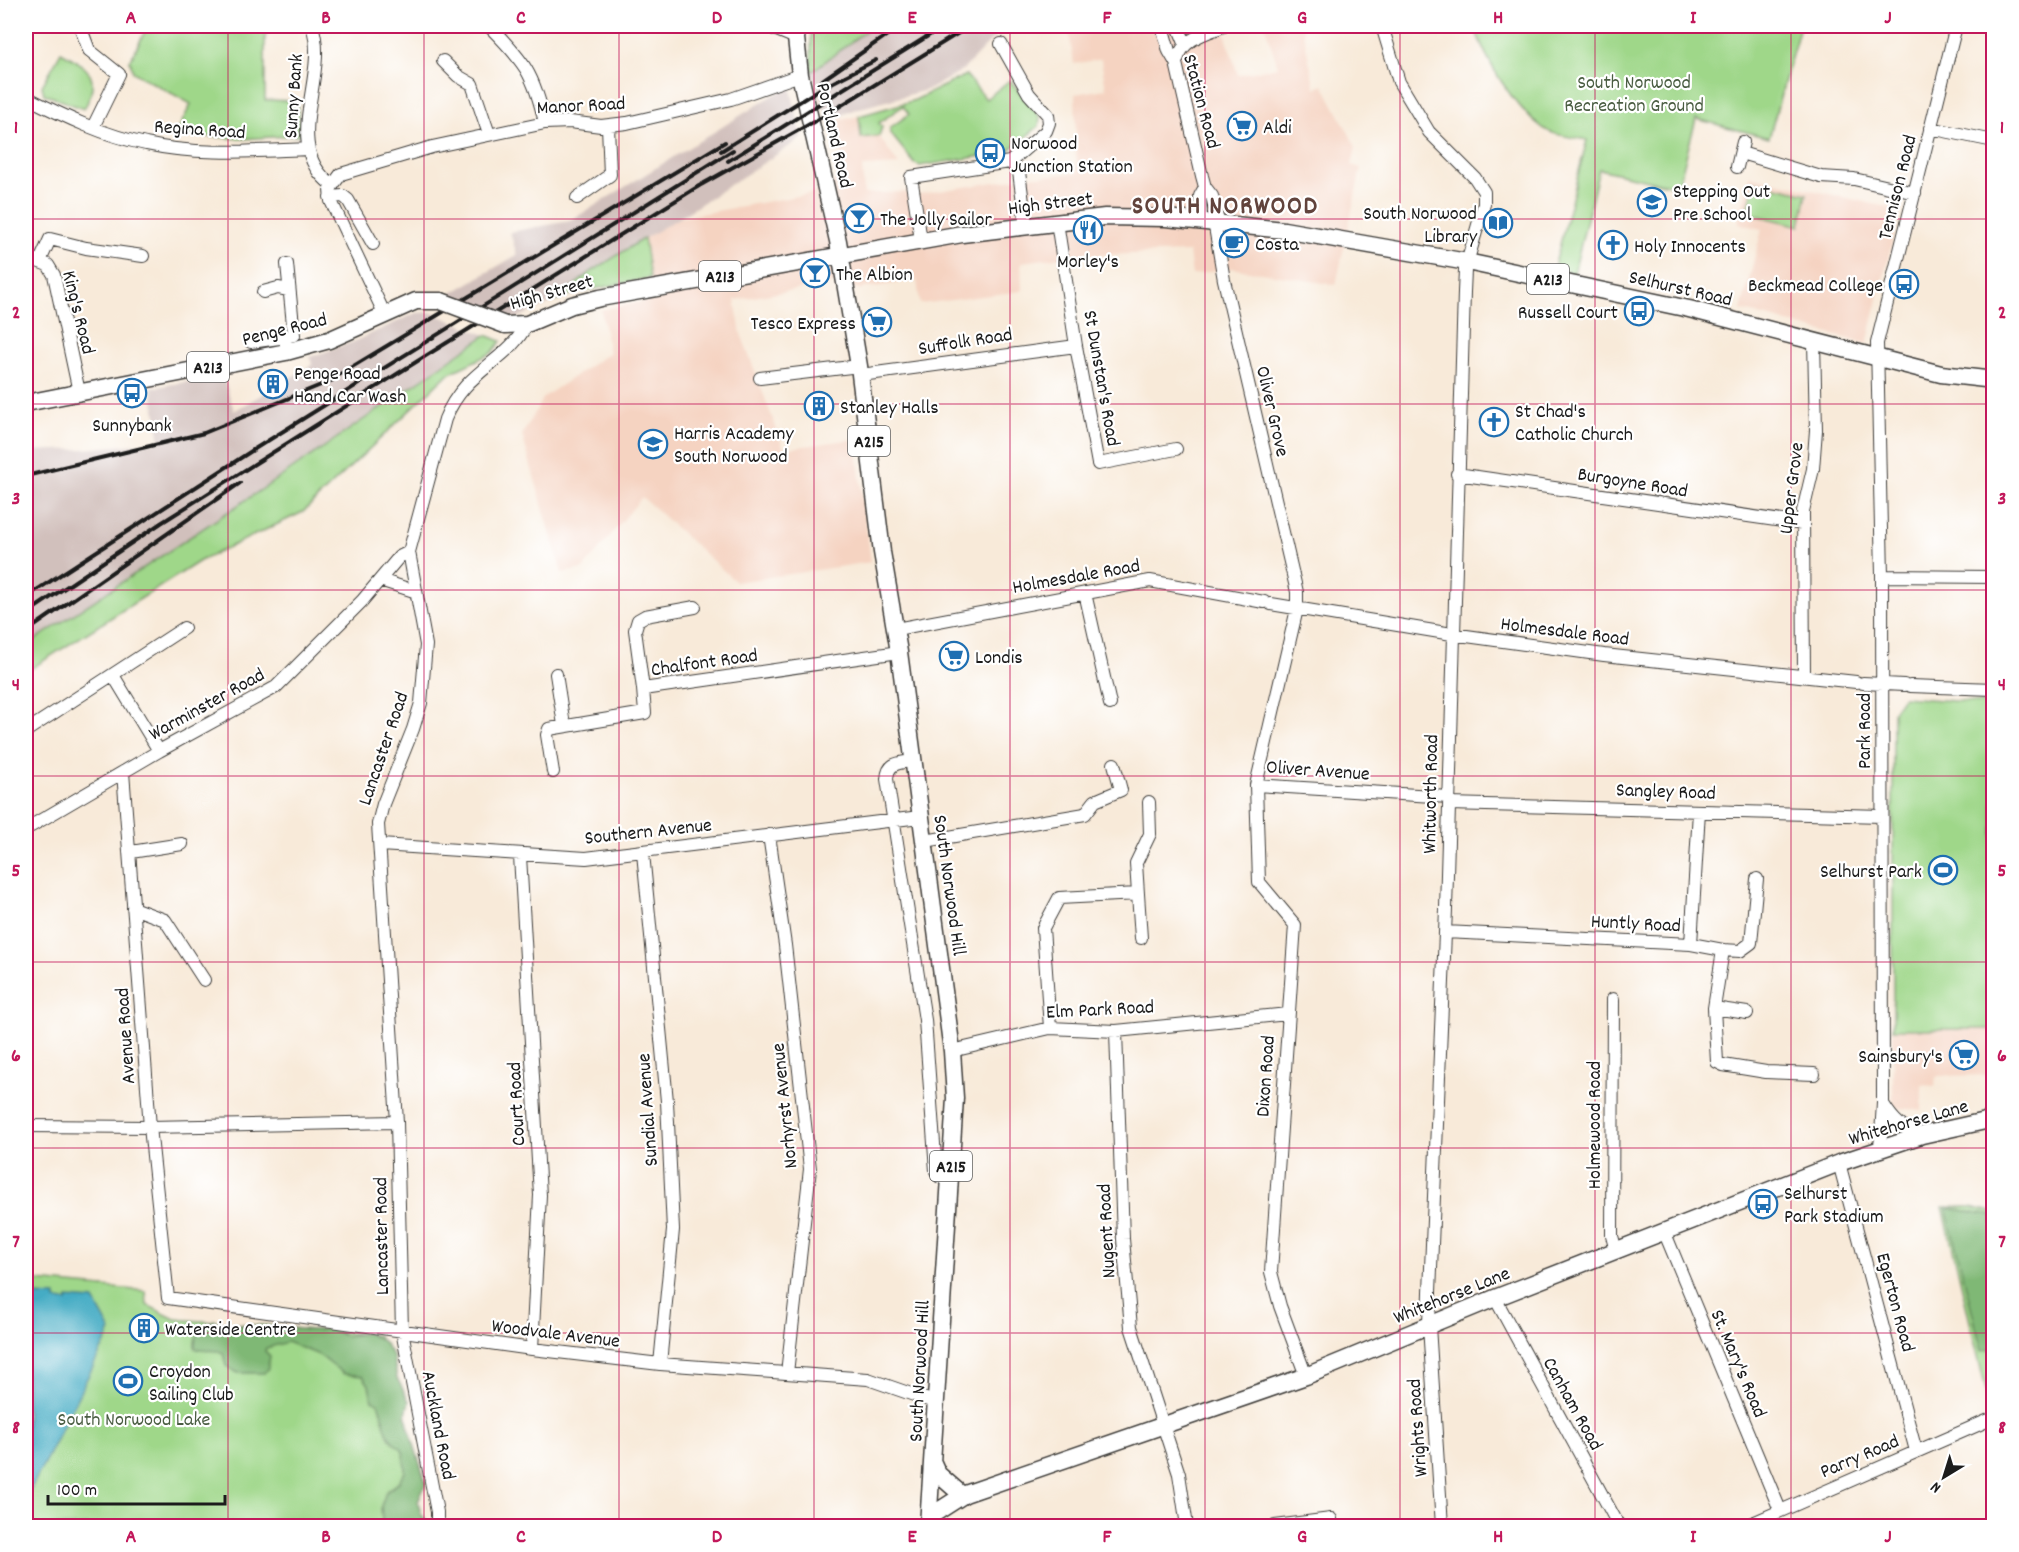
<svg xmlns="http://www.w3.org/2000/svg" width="2019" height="1552" viewBox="0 0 2019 1552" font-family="Dekko,sans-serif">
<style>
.built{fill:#f5d3c1}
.industrial{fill:#d1c0bc}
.green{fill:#9fd789;stroke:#5e7a52;stroke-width:1.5}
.forest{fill:#7fb875;stroke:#4e6a48;stroke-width:1.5}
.water{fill:#45acc4;stroke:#306470;stroke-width:1.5}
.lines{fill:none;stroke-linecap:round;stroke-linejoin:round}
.minor-casing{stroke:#3d3b38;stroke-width:14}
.major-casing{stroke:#3d3b38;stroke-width:19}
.minor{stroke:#fff;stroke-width:12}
.major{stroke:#fff;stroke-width:16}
.rail{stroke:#1c1c1c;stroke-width:4}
.major-bridge-casing{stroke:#3d3b38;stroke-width:19;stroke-linecap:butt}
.major-bridge{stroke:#fff;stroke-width:16}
.grid{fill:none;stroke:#c2185b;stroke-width:1.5;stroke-opacity:0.55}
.labels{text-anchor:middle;stroke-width:4.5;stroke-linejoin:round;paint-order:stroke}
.shield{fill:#fff;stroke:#606060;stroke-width:1.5}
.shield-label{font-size:18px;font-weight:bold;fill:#1c1c1c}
.park-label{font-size:20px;fill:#4a5d42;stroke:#fff}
.street-label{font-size:20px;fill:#1c1c1c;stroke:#fff}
.poi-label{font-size:20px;fill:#1c1c1c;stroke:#fff;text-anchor:start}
.district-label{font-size:26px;font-weight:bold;letter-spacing:1.5px;fill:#61433c;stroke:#fff}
.neatline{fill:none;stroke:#c2185b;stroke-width:2}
.grid-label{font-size:20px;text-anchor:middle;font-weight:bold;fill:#c2185b}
</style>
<rect width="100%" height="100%" fill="#fff"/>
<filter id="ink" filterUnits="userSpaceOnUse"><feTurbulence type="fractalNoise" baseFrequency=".0167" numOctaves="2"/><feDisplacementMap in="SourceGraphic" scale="12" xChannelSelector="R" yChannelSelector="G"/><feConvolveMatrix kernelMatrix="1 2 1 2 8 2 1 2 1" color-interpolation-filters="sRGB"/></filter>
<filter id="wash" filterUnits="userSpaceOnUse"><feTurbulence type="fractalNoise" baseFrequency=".008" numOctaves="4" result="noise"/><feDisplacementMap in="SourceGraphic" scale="24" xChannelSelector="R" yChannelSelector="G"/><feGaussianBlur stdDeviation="1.35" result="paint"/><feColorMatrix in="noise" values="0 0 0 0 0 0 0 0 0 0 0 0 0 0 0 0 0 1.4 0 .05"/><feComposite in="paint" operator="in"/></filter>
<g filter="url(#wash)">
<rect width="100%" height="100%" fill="#f8ead9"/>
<path class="built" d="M1068,26H1223L1238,75L1278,67L1265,26H1302L1315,89L1323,84L1356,147L1352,165L1361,168L1336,285L1231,268L1192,275L1189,252L1070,256L1021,262L1022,291L920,304L917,280L860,289L837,283L735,300L741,334L784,449L855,439L871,562L736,582L642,497L583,569L562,573L522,435L544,397L609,353L601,310L663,298L650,278L644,238L679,218L814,193L843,176L836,121L859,116L861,138L879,136L899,165L862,167L864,194L901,192L920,194L1027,177L1077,173L1075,94L1106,89L1101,59L1074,64Z
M1750,176L1900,210L1867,344L1741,310L1762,229L1738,223Z
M1893,1029H1993V1075L1936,1076L1935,1086L1922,1085V1111L1893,1107Z"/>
<path class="industrial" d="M872,26H1005L963,70L930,89L853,110L829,121L811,72Z
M790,85L802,138L679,218L616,255L555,301L515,319L450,294L517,255L510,232L570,221Z
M430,312L486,335L285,474L26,646V451L84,449L160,442L152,388L223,375L234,411L312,365L310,357L353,342L416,313Z"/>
<path class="green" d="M134,26H229L237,30L241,26H277L265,35V100L297,101L301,135L243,139L176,134L191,104L133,72L130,61L145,31Z
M811,26H872L811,72Z
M1474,26H1800L1769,138L1696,119L1678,187L1599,169L1574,273L1554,268L1587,140C1574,137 1553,136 1543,128C1511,104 1487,62 1474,26Z
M61,52C89,67 102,77 84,109L44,94L42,86Z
M966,75L986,99L1010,80L1040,117L1039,126L1007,152L920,166L915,164L890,133V128L909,114L903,106L879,123L882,127L879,136L861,138L859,116L915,100Z
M1755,182L1807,194L1800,226L1747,213Z
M644,238L650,278L574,293L555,301L591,272Z
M486,335L501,341L492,353L448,374L303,512L200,561L26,672V646L285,474Z
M1903,697L1993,704V1029H1893V711Z
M1943,1207H1972L1993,1212V1420Z
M26,1280L146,1291L147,1305L175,1319L378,1335L421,1526H26Z"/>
<path class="forest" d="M1946,1208L1993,1215V1349L1982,1351Z
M214,1320L229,1326L265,1325L309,1330L331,1329L345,1336L367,1333L383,1341L393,1356L397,1378L409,1401L406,1414L408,1425L426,1483L418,1502L421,1514L430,1525L376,1526L382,1521L381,1506L386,1492L398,1483L405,1472L404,1454L401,1448C383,1438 385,1419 378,1403L372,1400L369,1385L363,1376L344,1374L319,1355L287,1342L266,1348L265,1351L270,1356L268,1368L264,1373H238L226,1366L223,1353C214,1347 204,1354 195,1348C194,1332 202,1328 214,1320Z"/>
<path class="water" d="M26,1295L56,1296V1300L67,1301L68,1298L94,1300L111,1331L26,1499Z"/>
</g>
<g filter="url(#ink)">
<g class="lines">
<g class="minor-casing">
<path id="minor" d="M80,26L89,50L119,74L93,127
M312,26C330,76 279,146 332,185
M489,26C524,61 534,74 545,123
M767,26L796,38
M1162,26L1169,51L1176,63L1202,176L1205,187L1212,196L1218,222
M1178,26L1185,43
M1382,26L1399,82L1429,132L1475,178L1484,192V204L1465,270L1464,292L1446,909L1430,1292L1429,1326L1442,1526
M1001,44L1029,94L1048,115L1049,123L1046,131L1010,162
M443,61L458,76L472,84L489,134
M1176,63C1182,39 1202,34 1224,26
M26,97C63,116 105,136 146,144C199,156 254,151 308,149
M1930,128L1994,141
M1741,153L1821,177L1854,179L1915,193
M1010,162L1019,172L1026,225
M1737,167L1743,142
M330,197L343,196L348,200L373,244
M577,198L610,175L608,126
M1201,221L1200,196L1205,187
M1214,221L1224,280L1297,592V609L1256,785L1449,797
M1057,222L1076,346L1098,464L1176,449
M921,240L911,177L1010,162
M26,257L48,265L54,275L79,392
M40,261L50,239L86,248L143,256
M263,292L278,288L289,290
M385,315L331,201L330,189L341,174L432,147L545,123L570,122L601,126L627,123L731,99L800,75
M251,342L286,337
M286,352V337L294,335L287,264
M861,375L1076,346
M760,378L859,366
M1457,474L1803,524
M1882,576L1994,577
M380,580L414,591
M1085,593L1110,704
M1271,604L1452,634L1604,655L1856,682
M896,629L1150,581L1264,602
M556,674L564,725
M113,675L159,751
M1804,676L1803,511L1813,469L1816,430L1814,341
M1863,683L1904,685
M1910,686L1994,689
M643,689L635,630L638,620L645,616L695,607
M26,731L184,628
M913,761C899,763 888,762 887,779L925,1020L936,1171L940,1177L950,1180
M123,772L150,1127L168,1298L532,1349L660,1364L868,1379L937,1403
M553,772L547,735L549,729L645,713L643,689L899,652
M1256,785L1259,882L1295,925L1271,1272L1280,1306L1306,1376
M1449,804L1882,816
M26,829L159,751L276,687L362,601L399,557L409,552
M769,835L785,945L810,1169L787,1373
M925,841L1085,814L1095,801L1121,790L1114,764
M380,845L586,858L920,817
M131,852L182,844
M643,853L667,1101L673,1230L660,1364
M520,856L540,1195L532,1349
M1138,894L1136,863L1150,834L1149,802
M133,908L165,920L204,980
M1445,932L1691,944L1699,811
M1691,944L1723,950L1714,1008L1717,1062L1723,1065L1766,1072L1814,1074
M1723,950L1740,951L1751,943L1757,879
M1613,999L1612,1236L1616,1251
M1714,1008L1747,1013
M1050,1028L1043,928L1059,898L1138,894L1141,938
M1116,1031L1123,1239L1131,1327L1179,1474L1187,1526
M952,1051L1050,1028L1116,1031L1288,1014
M1883,1104C1894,1122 1902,1129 1922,1135
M26,1126L150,1127L397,1122
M1880,1150L1883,1103L1882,576L1877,343L1956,26
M1839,1163L1916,1451
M1664,1231L1780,1510
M1495,1298L1619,1526
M437,1526V1512L402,1331L397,1122L378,824L383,804L413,729L421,703L426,645L409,552L445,419C465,369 507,363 527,324
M1275,1526L1331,1519L1330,1526
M1746,1526L1989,1420"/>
</g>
<g class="major-casing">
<path id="major" d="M798,26L796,38L800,75L838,241L859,366L882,552L899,652L952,1051L955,1098L928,1526
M505,325L527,324L572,305L600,298L962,234L1105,217L1166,218L1284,230L1467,262L1689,309L1941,374L1994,380
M26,403L286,352L329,340L416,301H441
M933,1463L938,1474L962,1495
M929,1517L965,1494L1306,1376L1495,1298L1839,1163L1922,1135L1994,1119"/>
</g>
<use href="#minor" class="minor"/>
<use href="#major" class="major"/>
<path class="rail" d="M821,81L900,26
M721,151L820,89L876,60
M728,161L944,26
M327,382L725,142
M26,476L204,433L333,380
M26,597L253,450L733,150
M26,614L161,523L424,357L699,186L824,116L970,26
M26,632L240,483"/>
<g class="major-bridge-casing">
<path id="major-bridge" d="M441,301L505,325"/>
</g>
<use href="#major-bridge" class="major-bridge"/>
</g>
</g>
<path class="grid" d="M228,26V1526M424,26V1526M619,26V1526M814,26V1526M1010,26V1526M1205,26V1526M1400,26V1526M1595,26V1526M1791,26V1526M26,219H1994M26,404H1994M26,590H1994M26,776H1994M26,962H1994M26,1148H1994M26,1333H1994"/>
<defs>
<g id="supermarket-ring" transform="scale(1.5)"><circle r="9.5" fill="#fff" stroke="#1f6fb2" stroke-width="1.5"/><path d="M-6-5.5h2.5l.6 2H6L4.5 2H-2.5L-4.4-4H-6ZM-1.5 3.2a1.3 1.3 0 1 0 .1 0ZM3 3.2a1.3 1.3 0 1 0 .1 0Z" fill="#1f6fb2"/></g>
<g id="bus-ring" transform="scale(1.5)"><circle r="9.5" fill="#fff" stroke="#1f6fb2" stroke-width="1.5"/><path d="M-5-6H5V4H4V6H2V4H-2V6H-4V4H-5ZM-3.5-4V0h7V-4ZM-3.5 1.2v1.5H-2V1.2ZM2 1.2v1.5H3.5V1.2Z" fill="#1f6fb2"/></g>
<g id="school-ring" transform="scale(1.5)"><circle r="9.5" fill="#fff" stroke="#1f6fb2" stroke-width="1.5"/><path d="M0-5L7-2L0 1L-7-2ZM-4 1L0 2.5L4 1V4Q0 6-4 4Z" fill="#1f6fb2"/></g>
<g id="bar-ring" transform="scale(1.5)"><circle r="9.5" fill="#fff" stroke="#1f6fb2" stroke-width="1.5"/><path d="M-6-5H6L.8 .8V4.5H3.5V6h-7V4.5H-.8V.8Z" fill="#1f6fb2"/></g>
<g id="library-ring" transform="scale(1.5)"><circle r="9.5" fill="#fff" stroke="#1f6fb2" stroke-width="1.5"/><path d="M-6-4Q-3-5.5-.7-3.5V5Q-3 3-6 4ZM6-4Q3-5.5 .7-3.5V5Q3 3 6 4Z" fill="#1f6fb2"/></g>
<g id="restaurant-ring" transform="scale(1.5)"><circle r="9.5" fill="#fff" stroke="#1f6fb2" stroke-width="1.5"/><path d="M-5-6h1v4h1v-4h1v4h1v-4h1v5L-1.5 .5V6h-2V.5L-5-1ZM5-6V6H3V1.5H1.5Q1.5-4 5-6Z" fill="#1f6fb2"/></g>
<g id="cafe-ring" transform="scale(1.5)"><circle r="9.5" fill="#fff" stroke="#1f6fb2" stroke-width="1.5"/><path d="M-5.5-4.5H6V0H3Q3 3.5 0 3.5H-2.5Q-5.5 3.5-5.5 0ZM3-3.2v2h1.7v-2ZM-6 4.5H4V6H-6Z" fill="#1f6fb2"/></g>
<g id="church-ring" transform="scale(1.5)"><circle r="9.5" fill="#fff" stroke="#1f6fb2" stroke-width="1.5"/><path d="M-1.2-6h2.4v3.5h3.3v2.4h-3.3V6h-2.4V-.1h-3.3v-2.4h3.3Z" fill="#1f6fb2"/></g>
<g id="building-ring" transform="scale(1.5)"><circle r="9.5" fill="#fff" stroke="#1f6fb2" stroke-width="1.5"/><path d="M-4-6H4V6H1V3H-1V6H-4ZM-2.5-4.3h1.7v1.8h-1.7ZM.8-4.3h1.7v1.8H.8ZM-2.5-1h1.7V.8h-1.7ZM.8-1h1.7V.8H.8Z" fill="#1f6fb2"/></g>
<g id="stadium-ring" transform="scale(1.5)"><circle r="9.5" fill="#fff" stroke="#1f6fb2" stroke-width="1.5"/><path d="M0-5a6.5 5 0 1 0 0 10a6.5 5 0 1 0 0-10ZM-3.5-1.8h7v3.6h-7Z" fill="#1f6fb2"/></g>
</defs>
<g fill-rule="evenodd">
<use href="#supermarket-ring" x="1242" y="126"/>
<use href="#bus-ring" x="990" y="153"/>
<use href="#school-ring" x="1652" y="202"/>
<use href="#bar-ring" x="859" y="218"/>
<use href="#library-ring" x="1498" y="223"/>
<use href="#restaurant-ring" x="1088" y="230"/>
<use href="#cafe-ring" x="1234" y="243"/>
<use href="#church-ring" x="1613" y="245"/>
<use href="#bar-ring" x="815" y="273"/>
<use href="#bus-ring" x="1904" y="284"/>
<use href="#bus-ring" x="1639" y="311"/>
<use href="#supermarket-ring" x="877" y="322"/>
<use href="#building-ring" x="273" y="384"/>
<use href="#bus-ring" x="132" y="393"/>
<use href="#building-ring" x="819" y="406"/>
<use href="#church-ring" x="1494" y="422"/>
<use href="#school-ring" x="653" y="444"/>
<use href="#supermarket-ring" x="954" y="656"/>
<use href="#stadium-ring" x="1943" y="870"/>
<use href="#supermarket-ring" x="1964" y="1055"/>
<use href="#bus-ring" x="1763" y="1204"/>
<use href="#building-ring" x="144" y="1328"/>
<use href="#stadium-ring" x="128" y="1381"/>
</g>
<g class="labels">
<g class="shield">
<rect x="699" y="261" width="42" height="30" rx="4.5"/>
<rect x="1527" y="264" width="42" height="30" rx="4.5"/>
<rect x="187" y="352" width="42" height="30" rx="4.5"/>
<rect x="848" y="426" width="42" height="30" rx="4.5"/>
<rect x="930" y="1151" width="42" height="30" rx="4.5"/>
</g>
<g class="shield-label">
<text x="720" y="282">A213</text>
<text x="1548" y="285">A213</text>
<text x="208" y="373">A213</text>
<text x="869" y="447">A215</text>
<text x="951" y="1172">A215</text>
</g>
<g class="park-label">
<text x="1634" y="88">South Norwood<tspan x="1634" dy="23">Recreation Ground</tspan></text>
<text x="134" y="1425">South Norwood Lake</text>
</g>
<g class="street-label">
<text transform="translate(292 96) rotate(-86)" y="7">Sunny Bank</text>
<text transform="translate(1203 101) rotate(75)" y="7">Station Road</text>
<text transform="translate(581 104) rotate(-3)" y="7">Manor Road</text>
<text transform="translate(200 128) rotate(4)" y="7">Regina Road</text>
<text transform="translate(836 135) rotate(77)" y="7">Portland Road</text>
<text transform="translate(1896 187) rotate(-76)" y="7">Tennison Road</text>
<text transform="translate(1050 202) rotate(-7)" y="7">High Street</text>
<text transform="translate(1681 287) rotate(13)" y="7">Selhurst Road</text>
<text transform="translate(551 291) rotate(-16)" y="7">High Street</text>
<text transform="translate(80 312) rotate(76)" y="7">King's Road</text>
<text transform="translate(284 328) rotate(-14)" y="7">Penge Road</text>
<text transform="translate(965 340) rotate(-9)" y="7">Suffolk Road</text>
<text transform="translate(1103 378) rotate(80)" y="7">St Dunstan's Road</text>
<text transform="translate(1274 411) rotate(77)" y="7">Oliver Grove</text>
<text transform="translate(1633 481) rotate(9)" y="7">Burgoyne Road</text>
<text transform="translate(1790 488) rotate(-83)" y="7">Upper Grove</text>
<text transform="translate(1076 575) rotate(-10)" y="7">Holmesdale Road</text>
<text transform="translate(1565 630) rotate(7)" y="7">Holmesdale Road</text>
<text transform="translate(704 661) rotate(-8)" y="7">Chalfont Road</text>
<text transform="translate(206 703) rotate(-29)" y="7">Warminster Road</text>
<text transform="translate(1863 731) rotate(-90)" y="7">Park Road</text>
<text transform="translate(382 748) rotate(-71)" y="7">Lancaster Road</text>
<text transform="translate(1318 769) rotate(4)" y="7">Oliver Avenue</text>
<text transform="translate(1666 790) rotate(2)" y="7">Sangley Road</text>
<text transform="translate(1429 794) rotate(-89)" y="7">Whitworth Road</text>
<text transform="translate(648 830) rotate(-6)" y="7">Southern Avenue</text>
<text transform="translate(951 885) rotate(82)" y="7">South Norwood Hill</text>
<text transform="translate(1636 922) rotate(3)" y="7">Huntly Road</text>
<text transform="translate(1100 1008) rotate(-3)" y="7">Elm Park Road</text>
<text transform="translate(124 1036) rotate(-94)" y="7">Avenue Road</text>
<text transform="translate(1264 1076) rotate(-86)" y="7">Dixon Road</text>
<text transform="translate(515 1104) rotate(-93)" y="7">Court Road</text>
<text transform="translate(783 1106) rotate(-96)" y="7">Norhyrst Avenue</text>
<text transform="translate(646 1110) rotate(-94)" y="7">Sundial Avenue</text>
<text transform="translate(1908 1121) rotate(-16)" y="7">Whitehorse Lane</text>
<text transform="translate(1593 1125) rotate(-90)" y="7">Holmewood Road</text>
<text transform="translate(1105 1231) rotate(-93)" y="7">Nugent Road</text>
<text transform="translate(380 1236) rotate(-91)" y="7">Lancaster Road</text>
<text transform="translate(1451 1294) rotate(-22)" y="7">Whitehorse Lane</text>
<text transform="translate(1897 1302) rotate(75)" y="7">Egerton Road</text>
<text transform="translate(556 1332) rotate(7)" y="7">Woodvale Avenue</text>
<text transform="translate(1740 1363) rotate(67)" y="7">St. Mary's Road</text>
<text transform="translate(918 1371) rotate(-87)" y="7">South Norwood Hill</text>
<text transform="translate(1574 1403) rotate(61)" y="7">Canham Road</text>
<text transform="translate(440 1425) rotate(79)" y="7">Auckland Road</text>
<text transform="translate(1416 1428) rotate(-94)" y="7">Wrights Road</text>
<text transform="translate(1859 1455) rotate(-23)" y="7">Parry Road</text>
</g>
<g class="poi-label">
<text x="1263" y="133">Aldi</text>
<text x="1011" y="149">Norwood<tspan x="1011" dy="23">Junction Station</tspan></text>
<text x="1673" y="197">Stepping Out<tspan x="1673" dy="23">Pre School</tspan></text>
<text x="1477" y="219" text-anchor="end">South Norwood<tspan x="1477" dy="23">Library</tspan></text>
<text x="880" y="225">The Jolly Sailor</text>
<text x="1255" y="250">Costa</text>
<text x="1634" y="252">Holy Innocents</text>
<text x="1088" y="267" text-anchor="middle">Morley's</text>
<text x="836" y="280">The Albion</text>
<text x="1883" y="291" text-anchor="end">Beckmead College</text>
<text x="1618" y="318" text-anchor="end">Russell Court</text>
<text x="856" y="329" text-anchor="end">Tesco Express</text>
<text x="294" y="379">Penge Road<tspan x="294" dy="23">Hand Car Wash</tspan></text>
<text x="840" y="413">Stanley Halls</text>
<text x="1515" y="417">St Chad's<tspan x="1515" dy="23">Catholic Church</tspan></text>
<text x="132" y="431" text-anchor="middle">Sunnybank</text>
<text x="674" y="439">Harris Academy<tspan x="674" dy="23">South Norwood</tspan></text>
<text x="975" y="663">Londis</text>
<text x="1922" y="877" text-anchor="end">Selhurst Park</text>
<text x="1943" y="1062" text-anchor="end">Sainsbury's</text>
<text x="1784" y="1199">Selhurst<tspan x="1784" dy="23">Park Stadium</tspan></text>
<text x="165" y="1335">Waterside Centre</text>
<text x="149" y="1377">Croydon<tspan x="149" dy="23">Sailing Club</tspan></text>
</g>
<g class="district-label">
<text x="1225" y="213">SOUTH NORWOOD</text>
</g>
</g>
<rect width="2019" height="1552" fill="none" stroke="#fff" stroke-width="66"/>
<g transform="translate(1944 1477) rotate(218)" stroke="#ffffff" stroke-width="4.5" paint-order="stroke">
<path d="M0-4.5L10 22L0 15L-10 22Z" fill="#1c1c1c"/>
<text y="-9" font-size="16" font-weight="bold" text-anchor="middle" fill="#1c1c1c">N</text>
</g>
<path d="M48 1495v9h177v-9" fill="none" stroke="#1c1c1c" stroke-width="3"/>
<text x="57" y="1495" font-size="18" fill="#1c1c1c" stroke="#ffffff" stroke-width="4.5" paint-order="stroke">100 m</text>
<rect x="33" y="33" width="1953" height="1486" class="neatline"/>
<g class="grid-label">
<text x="131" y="23">A</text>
<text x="326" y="23">B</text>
<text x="521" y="23">C</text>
<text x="717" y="23">D</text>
<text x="912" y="23">E</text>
<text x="1107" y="23">F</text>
<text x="1302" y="23">G</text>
<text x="1498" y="23">H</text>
<text x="1693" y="23">I</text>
<text x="1888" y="23">J</text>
<text x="16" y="133">1</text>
<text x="2002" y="133">1</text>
<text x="16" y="318">2</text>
<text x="2002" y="318">2</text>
<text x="16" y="504">3</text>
<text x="2002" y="504">3</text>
<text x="16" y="690">4</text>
<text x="2002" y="690">4</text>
<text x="16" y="876">5</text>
<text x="2002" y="876">5</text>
<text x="16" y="1061">6</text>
<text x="2002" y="1061">6</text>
<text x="16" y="1247">7</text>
<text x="2002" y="1247">7</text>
<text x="16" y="1433">8</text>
<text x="2002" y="1433">8</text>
<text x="131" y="1542">A</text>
<text x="326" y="1542">B</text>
<text x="521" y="1542">C</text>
<text x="717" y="1542">D</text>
<text x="912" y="1542">E</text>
<text x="1107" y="1542">F</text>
<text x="1302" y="1542">G</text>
<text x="1498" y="1542">H</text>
<text x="1693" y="1542">I</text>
<text x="1888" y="1542">J</text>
</g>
</svg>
